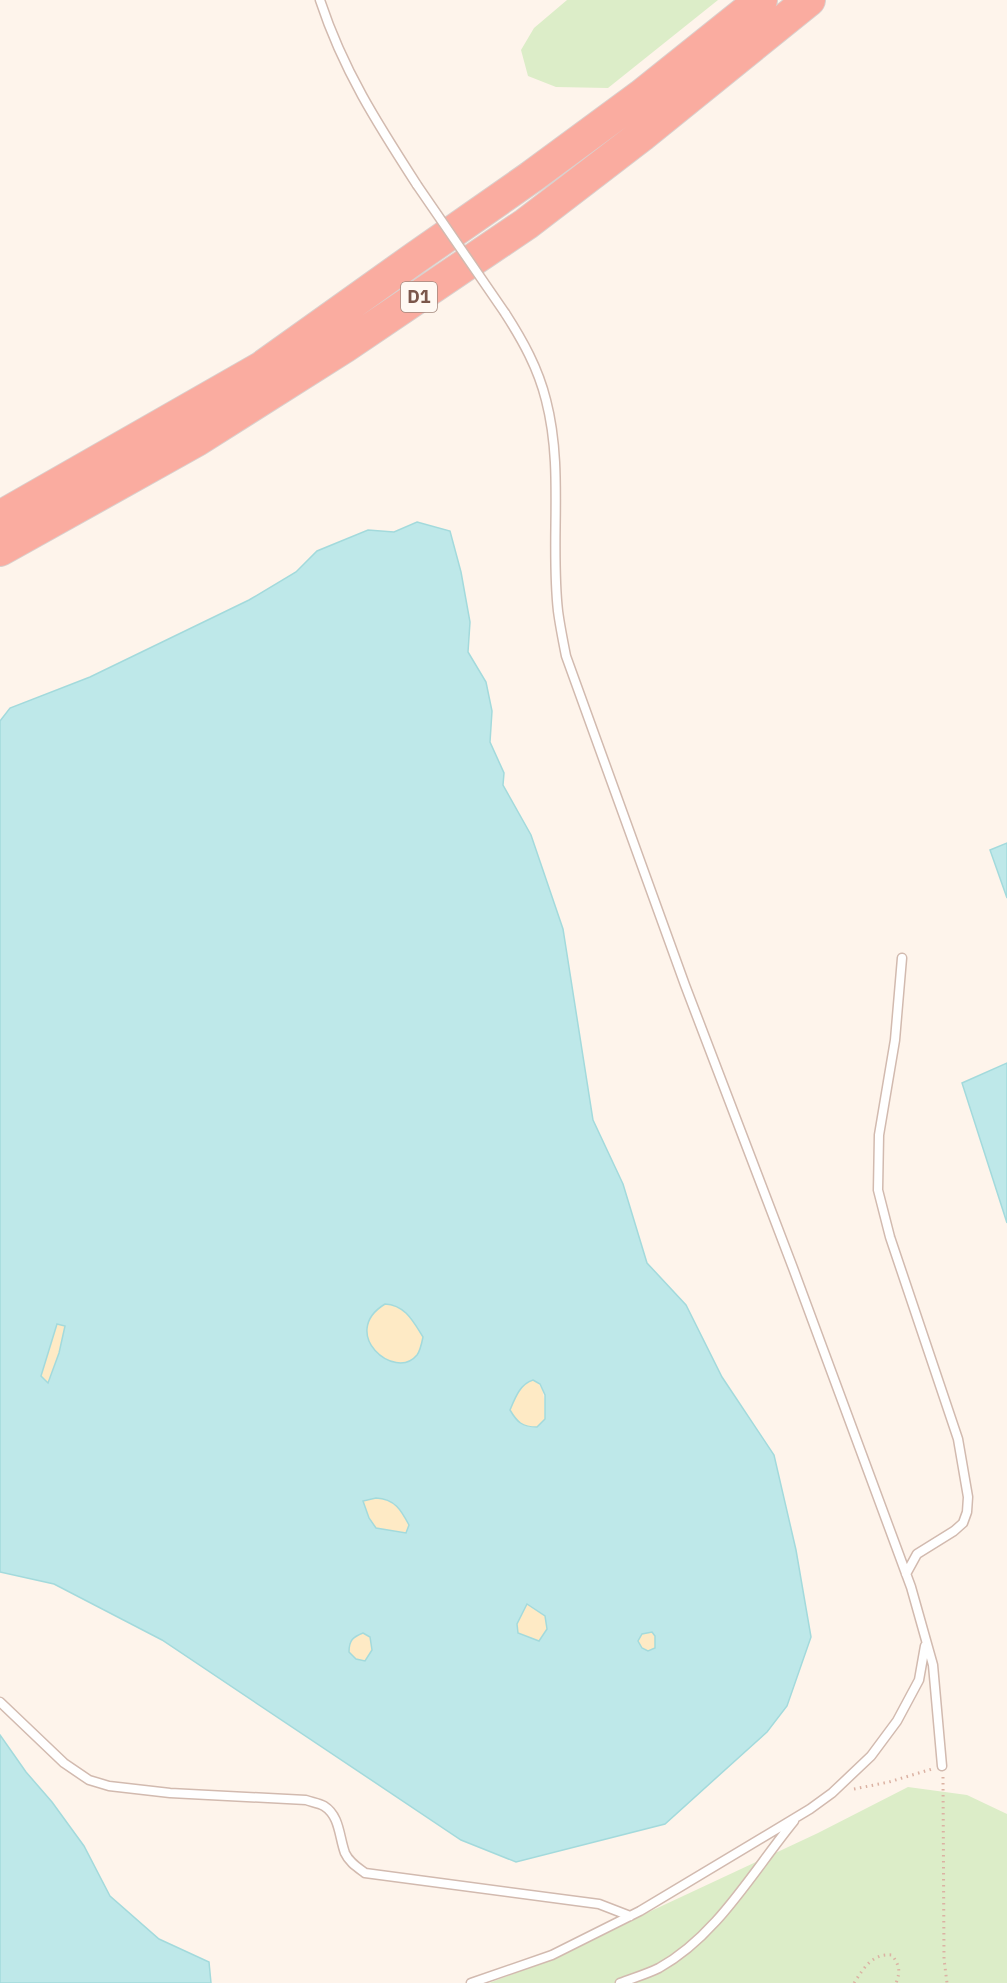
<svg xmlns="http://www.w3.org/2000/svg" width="1007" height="1983" viewBox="0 0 1007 1983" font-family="'IBM Plex Sans',sans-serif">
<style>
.green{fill:#dcedc8}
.sand{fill:#feeac5}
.water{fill:#bee8e9;stroke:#a3dadc;stroke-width:1.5;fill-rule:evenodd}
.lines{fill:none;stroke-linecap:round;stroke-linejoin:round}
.service-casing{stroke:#d2baaf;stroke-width:11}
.motorway-casing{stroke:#dad0cd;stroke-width:34}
.path{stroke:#dbb2a3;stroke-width:3;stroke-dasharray:1.5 4.5;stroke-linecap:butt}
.service{stroke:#fff;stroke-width:8}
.motorway{stroke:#faaca0;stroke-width:32}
.service-bridge-casing{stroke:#d2baaf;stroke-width:11;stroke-linecap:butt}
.service-bridge{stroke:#fff;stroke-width:8}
.labels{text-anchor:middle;stroke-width:4.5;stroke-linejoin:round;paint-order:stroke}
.shield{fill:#fff9f3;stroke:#a3887d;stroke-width:1.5}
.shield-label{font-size:18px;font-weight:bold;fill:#7b574b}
</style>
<rect width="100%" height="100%" fill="#fef4eb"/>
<path class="green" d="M567,0H718L608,88L556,87L528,76L521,50L534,28Z
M908,1787L967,1795L1007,1814V1983H489L531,1967L818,1833Z"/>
<path class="sand" d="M385,1304C405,1305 413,1321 424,1337C422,1342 420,1351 417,1355C396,1382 337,1334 385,1304Z
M57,1324L66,1326L59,1353L48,1383L41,1376Z
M533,1380C548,1388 543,1404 545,1419L537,1427C522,1427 517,1422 510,1410C515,1398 520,1384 533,1380Z
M376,1498C396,1499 401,1510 409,1525L406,1533L376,1529L369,1518L363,1501Z
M527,1604L545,1616L547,1629L539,1641L518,1633L516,1624Z
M652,1632L655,1636V1648L648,1651L642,1648L637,1641L642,1634Z
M363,1633L370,1637L372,1650L365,1661L356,1659L349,1652C349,1640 353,1638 363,1633Z"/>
<path class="water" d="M417,522L450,531L461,572L470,622L468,652L486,682L492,711L490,742L504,773L503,785L531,835L563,929L593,1120L623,1184L647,1263L686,1305L722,1377L774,1455L796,1550L811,1637L787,1706L767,1732L665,1824L516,1862L461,1840L162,1640L54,1584L0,1572V721L10,708L90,677L249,600L296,572L317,551L368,530L394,532ZM385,1304C405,1305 413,1321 423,1337C422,1342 420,1351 417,1355C395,1382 338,1333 385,1304ZM57,1324L65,1326L59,1353L48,1383L41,1376ZM533,1380L540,1384L545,1395V1419L537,1427C522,1427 517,1422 510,1410C515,1398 520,1384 533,1380ZM376,1498C395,1499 401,1510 409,1525L406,1533L376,1528L369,1518L363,1501ZM527,1604L545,1616L547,1629L539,1641L518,1633L517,1624ZM652,1632L655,1636V1648L648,1651L642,1648L638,1641L642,1634ZM363,1633L370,1637L372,1650L365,1661L356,1659L349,1652C349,1640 353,1637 363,1633Z
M1007,843V898L990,850Z
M1007,1063V1223L962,1083Z
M0,1735L26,1772L52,1802L84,1846L110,1896L159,1939L209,1962L211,1983H0Z"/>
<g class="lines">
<g class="service-casing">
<path id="service" d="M320,0C343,70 377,123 417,185
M505,313C523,341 538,368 546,400C564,469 550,541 558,611C560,626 563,641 566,656L685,985L793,1268L911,1587L933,1665L942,1766
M902,958L895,1040L879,1135L878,1190L890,1237L958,1439L968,1497L967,1512L963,1523L954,1531L917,1554L906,1574
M0,1702L64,1763L89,1780L109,1786L170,1793L306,1800C311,1802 319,1803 324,1806C340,1816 339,1837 345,1853C349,1862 357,1867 365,1873L599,1904L630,1916
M471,1983L552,1955L640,1911L810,1809L832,1793L871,1756L897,1721L919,1680L925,1646
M620,1983C633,1978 647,1974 659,1968C717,1936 753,1871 794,1821"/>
</g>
<g class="motorway-casing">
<path id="motorway" d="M0,517L261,368L415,258L531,177L641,96L761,0
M0,550L197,440L344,347L526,224L642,135L809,0"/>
</g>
<path class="path" d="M943,1777L944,1959L947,1983
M854,1789L889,1782L932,1769
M854,1983C864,1968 872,1953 892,1955C899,1965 901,1971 896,1983"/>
<use href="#service" class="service"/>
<use href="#motorway" class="motorway"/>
<g class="service-bridge-casing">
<path id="service-bridge" d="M417,185L505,313"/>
</g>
<use href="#service-bridge" class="service-bridge"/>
</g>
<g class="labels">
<rect class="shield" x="401" y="282" width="36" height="30" rx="4.5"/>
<g class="shield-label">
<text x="419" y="303">D1</text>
</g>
</g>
</svg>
